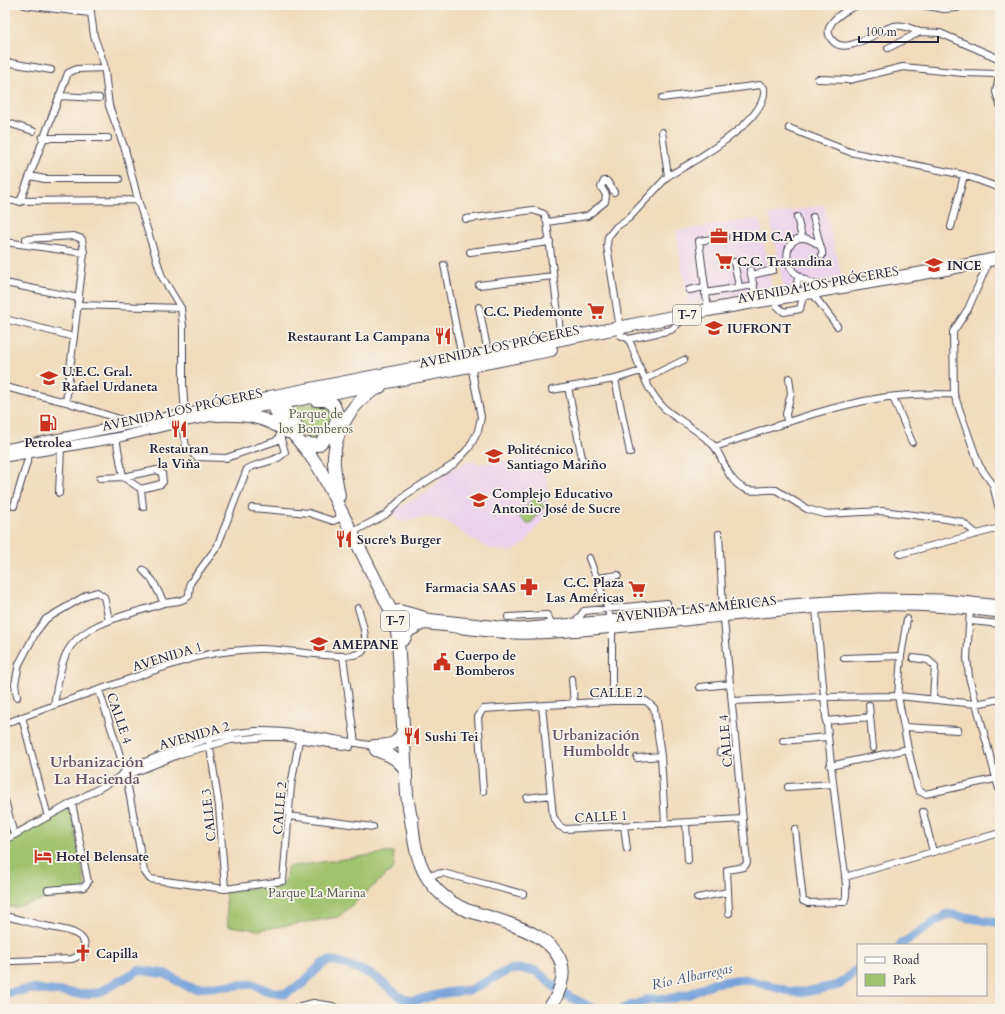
<svg xmlns="http://www.w3.org/2000/svg" width="1005" height="1014" viewBox="0 0 1005 1014" font-family="Cardo,serif">
<style>
.built{fill:#ebd1eb}
.green{fill:#a0c36d;stroke:#617254}
.lines{fill:none;stroke-linecap:round;stroke-linejoin:round}
.river{stroke:#73a1db;stroke-width:9}
.street-casing{stroke:#413e4e;stroke-width:8}
.secondary-casing{stroke:#413e4e;stroke-width:11}
.highway-casing{stroke:#413e4e;stroke-width:14}
.street{stroke:#fff;stroke-width:6}
.secondary{stroke:#fff;stroke-width:9}
.highway{stroke:#fff;stroke-width:12}
.labels{text-anchor:middle;stroke-width:3.5;stroke-linejoin:round;paint-order:stroke}
.shield{fill:#f7f3e8;stroke:#62616f;stroke-width:1}
.shield-label{font-size:12px;font-weight:bold;fill:#22223b}
.poi-label{font-size:13px;font-weight:bold;fill:#22223b;stroke:#f7f3e8;text-anchor:start}
.street-label{font-size:13px;fill:#22223b;stroke:#f7f3e8}
.park-label{font-size:13px;fill:#4e5a4c;stroke:#f7f3e8}
.neighbourhood-label{font-size:14px;font-weight:bold;fill:#694f68;stroke:#f7f3e8}
.water-label{font-size:14px;font-style:italic;fill:#42557b;stroke:#f7f3e8}
.quarter-label{font-size:15px;font-weight:bold;fill:#694f68;stroke:#f7f3e8}
</style>
<rect width="100%" height="100%" fill="#f7f3e8"/>
<filter id="ink" filterUnits="userSpaceOnUse"><feTurbulence type="fractalNoise" baseFrequency=".025" numOctaves="2"/><feDisplacementMap in="SourceGraphic" scale="8" xChannelSelector="R" yChannelSelector="G"/><feConvolveMatrix kernelMatrix="1 2 1 2 8 2 1 2 1" color-interpolation-filters="sRGB"/></filter>
<filter id="wash" filterUnits="userSpaceOnUse"><feTurbulence type="fractalNoise" baseFrequency=".012" numOctaves="4" result="noise"/><feDisplacementMap in="SourceGraphic" scale="16" xChannelSelector="R" yChannelSelector="G"/><feGaussianBlur stdDeviation="0.9" result="paint"/><feColorMatrix in="noise" values="0 0 0 0 0 0 0 0 0 0 0 0 0 0 0 0 0 1.4 0 .05"/><feComposite in="paint" operator="in"/></filter>
<g filter="url(#wash)">
<rect width="100%" height="100%" fill="#f1dbbb"/>
<path class="built" d="M824,205L843,281L785,293L769,215Z
M760,218L772,291L688,305L676,231Z
M541,456L549,492L547,508L543,519L525,543L513,552L493,550L476,542L446,521L428,517L399,522L391,511L426,493L448,472L468,461L482,464Z"/>
<path class="green" d="M307,403L328,406L334,412L327,435L310,442L288,407Z
M534,497L545,506L529,525L518,516Z
M64,804L71,810L87,897L60,896L15,907H5V837Z
M393,852L394,868L338,917L259,930L228,926L225,892L281,884L285,882L287,867Z"/>
<g class="lines">
<path class="river" d="M900,945L947,914L1000,923
M5,993L33,989L80,994L98,993L139,970L166,974L187,986L196,988L253,984L265,990L285,994L302,984L321,965L328,961H336L363,971L374,976L403,999L413,1001L444,993L470,990L509,970L521,969L536,971L562,993L594,1009
M622,1009L650,999L673,998L690,994L713,983L745,979L792,992H805L839,985L858,969"/>
</g>
</g>
<g filter="url(#ink)">
<g class="lines">
<g class="street-casing">
<path id="street" d="M24,5L90,13
M90,5L94,36L104,64L109,106L125,149L138,200L162,277L181,308L183,327V384L185,417
M857,5C844,11 817,26 834,42C848,55 878,30 894,26C903,24 912,29 920,32
M922,5L944,9L957,8
M888,48L920,32L940,33L1000,59
M5,62L51,70
M1000,71L996,92L1000,105
M818,79L849,80L903,67L963,73L999,74
M59,96L99,98
M662,98L760,85L764,88C769,120 693,162 668,176
M5,122L33,131
M789,128L850,152L964,175L1000,188
M42,138H108
M30,176L45,179H119
M5,201L138,200
M20,202L68,73L77,69L104,68
M797,217L802,238
M813,217L820,245
M466,219L533,210L544,214L547,222L561,339
M547,222L587,216L605,202L606,195L601,187L604,181H607L614,192
M951,227L964,175
M1000,231V246
M26,239L74,236L82,239L84,253L66,402
M5,242L84,253
M470,252L550,242
M822,256C823,248 821,246 814,242C793,228 779,254 793,271C801,280 815,284 826,288
M734,262L739,286
M444,265L462,358
M986,268L968,309L953,332L954,394L979,465L993,485L1000,513
M750,270L757,302
M752,275L773,270
M5,283L79,298
M479,285L553,276
M689,290L705,287
M705,293L754,285
M792,295L797,285L798,275
M816,298L837,326
M78,305L181,308
M777,306L784,312L800,309L802,301
M479,307L488,353
M708,310L699,241L725,237
M5,319L74,337
M620,329L607,246L608,237L616,227L629,218L668,176L662,132
M620,335L629,339L671,330L680,322
M629,339C639,364 647,396 670,413C685,424 701,432 714,446C724,459 727,480 743,488C753,494 765,488 776,490L807,509L825,514L882,511L946,519L962,522L977,534
M615,379L630,453
M645,379L684,360
M5,387L66,402L132,423
M568,387L583,463
M552,390L615,379L641,371
M893,397L912,442
M181,422L186,446L196,457L226,458L276,441L281,434
M787,423L786,414L791,393L789,378
M116,438L123,477L157,470L162,473L163,482L161,484L141,489L143,507
M715,447C769,429 824,407 881,398C906,394 930,394 954,394
M100,478L123,477L141,489
M59,493L61,447
M14,506L30,452
M252,508L309,513L333,521L338,519L342,513
M351,533L385,515L407,494L454,464L469,448L478,431L481,417L471,366
M719,534L723,610L747,863L744,867L727,870L729,913
M900,554L1000,528
M589,558L608,609L610,620
M143,570L153,581L164,603
M598,578L618,575
M970,610L967,658L969,677L1000,793
M508,617L547,615L552,624
M971,621L1000,624
M575,623L584,611L667,603
M612,630V701
M343,657L355,743
M844,658L901,656
M913,658L928,660L935,666L933,699
M572,679L574,704
M700,687L730,684
M99,690L125,771L144,871L150,879L225,889L283,881L291,786L300,735
M17,697L15,684L19,664L36,632L46,619L87,595L97,592L104,597L109,620
M732,701L823,697L898,696L976,704L1000,699
M54,705C57,688 59,670 66,654C81,622 131,615 161,604C170,601 182,603 189,596L190,583L217,547L247,469C259,462 278,462 285,452L280,436
M869,705L873,748
M542,706L553,816L559,826L565,829L743,819
M22,717L48,817
M826,721L870,717
M5,724C41,709 77,697 113,685C144,674 174,662 206,655C223,651 240,650 257,649C280,647 347,663 362,652C370,645 361,617 358,608
M904,727L958,730
M209,741L219,806L225,889
M783,741L827,737
M908,749L917,786L919,791L925,794L999,778
M720,752L736,751
M637,758L661,756
M830,766L908,749L898,696L901,656L907,619
M123,777L183,753L231,740L266,737H283L350,747
M788,787L833,784
M483,791L478,717L483,709L612,701H646L654,708L661,756L665,824
M527,798L551,795
M5,800L14,835
M923,812L933,852
M289,816L373,827
M686,823L688,860
M624,826L627,849
M795,829L803,901L808,903L844,902C850,894 842,857 841,846C830,767 823,688 816,609
M5,840L116,779C131,766 151,759 170,752C197,741 227,733 256,731C295,730 337,740 375,746
M425,876L443,873L523,894
M845,877L1000,833
M48,890L84,887L88,882L72,803
M697,898L728,892
M5,916C18,919 32,923 45,926C59,929 93,931 83,954L72,959L12,961"/>
</g>
<g class="secondary-casing">
<path id="secondary" d="M5,449L270,397
M5,457L116,438L181,422L272,405
M416,617L518,628L814,602L879,598L943,599L1000,605
M396,624C441,622 486,636 532,634C649,629 765,607 881,606C921,605 961,609 1000,613"/>
</g>
<g class="highway-casing">
<path id="highway" d="M276,397L300,431
M275,404L551,350
M218,415C244,414 265,416 287,432
M309,444L318,445C332,434 343,421 333,404L326,400H316
M339,496C337,483 333,469 334,456C336,428 354,399 380,387
M399,611L422,617
M404,639L408,631L421,624
M374,746C388,746 399,745 403,730
M376,750C388,754 399,759 406,771
M412,819C414,860 426,892 466,910C496,920 570,934 562,979C560,991 556,1000 548,1009
M412,826L407,795L398,638L394,617L321,471L308,452L278,416L270,397L708,310L952,268L1000,258
M300,1009L313,1006L332,1009"/>
</g>
<use href="#street" class="street"/>
<use href="#secondary" class="secondary"/>
<use href="#highway" class="highway"/>
</g>
</g>
<defs>
<g id="office-bare" transform="scale(1.38)"><path d="M-6-3h4V-5.5h4V-3h4V5H-6ZM-1-4.5V-3h2v-1.5ZM-6 0V1H6V0Z" fill="#c8321e" stroke="#f7f3e8" stroke-width="2.5" paint-order="stroke"/></g>
<g id="supermarket-bare" transform="scale(1.38)"><path d="M-6-5.5h2.5l.6 2H6L4.5 2H-2.5L-4.4-4H-6ZM-1.5 3.2a1.3 1.3 0 1 0 .1 0ZM3 3.2a1.3 1.3 0 1 0 .1 0Z" fill="#c8321e" stroke="#f7f3e8" stroke-width="2.5" paint-order="stroke"/></g>
<g id="university-bare" transform="scale(1.38)"><path d="M0-5L7-2L0 1L-7-2ZM-4 1L0 2.5L4 1V4Q0 6-4 4Z" fill="#c8321e" stroke="#f7f3e8" stroke-width="2.5" paint-order="stroke"/></g>
<g id="school-bare" transform="scale(1.38)"><path d="M0-5L7-2L0 1L-7-2ZM-4 1L0 2.5L4 1V4Q0 6-4 4Z" fill="#c8321e" stroke="#f7f3e8" stroke-width="2.5" paint-order="stroke"/></g>
<g id="restaurant-bare" transform="scale(1.38)"><path d="M-5-6h1v4h1v-4h1v4h1v-4h1v5L-1.5 .5V6h-2V.5L-5-1ZM5-6V6H3V1.5H1.5Q1.5-4 5-6Z" fill="#c8321e" stroke="#f7f3e8" stroke-width="2.5" paint-order="stroke"/></g>
<g id="fuel-bare" transform="scale(1.38)"><path d="M-5.5-6h7V0h2V4h1.3V-2.5L3-4.5l.8-.8L6-3V5H2.5V1h-1V6h-7ZM-4.2-4.7v3.2H.2V-4.7Z" fill="#c8321e" stroke="#f7f3e8" stroke-width="2.5" paint-order="stroke"/></g>
<g id="pharmacy-bare" transform="scale(1.38)"><path d="M-2-6h4v4h4v4h-4v4h-4v-4h-4v-4h4Z" fill="#c8321e" stroke="#f7f3e8" stroke-width="2.5" paint-order="stroke"/></g>
<g id="civic-bare" transform="scale(1.38)"><path d="M-.6-6.5H3V-4.5H.6V-3L4-1V1h2V6H-6V1h2V-1L-.6-3ZM-1.2 2.5V6h2.4V2.5Z" fill="#c8321e" stroke="#f7f3e8" stroke-width="2.5" paint-order="stroke"/></g>
<g id="hotel-bare" transform="scale(1.38)"><path d="M-6-4.5h1.5V1H6V5H4.5V3h-9V5H-6ZM-4 0a1.8 1.8 0 1 1 3.6 0ZM.5 0V-2.5h3Q6-2.5 6 0Z" fill="#c8321e" stroke="#f7f3e8" stroke-width="2.5" paint-order="stroke"/></g>
<g id="church-bare" transform="scale(1.38)"><path d="M-1.2-6h2.4v3.5h3.3v2.4h-3.3V6h-2.4V-.1h-3.3v-2.4h3.3Z" fill="#c8321e" stroke="#f7f3e8" stroke-width="2.5" paint-order="stroke"/></g>
</defs>
<g fill-rule="evenodd">
<use href="#office-bare" x="719" y="236"/>
<use href="#supermarket-bare" x="724" y="261"/>
<use href="#university-bare" x="934" y="265"/>
<use href="#supermarket-bare" x="596" y="311"/>
<use href="#school-bare" x="714" y="328"/>
<use href="#restaurant-bare" x="443" y="336"/>
<use href="#school-bare" x="49" y="378"/>
<use href="#fuel-bare" x="48" y="423"/>
<use href="#restaurant-bare" x="179" y="429"/>
<use href="#university-bare" x="494" y="456"/>
<use href="#university-bare" x="479" y="500"/>
<use href="#restaurant-bare" x="344" y="539"/>
<use href="#pharmacy-bare" x="529" y="587"/>
<use href="#supermarket-bare" x="637" y="589"/>
<use href="#school-bare" x="319" y="644"/>
<use href="#civic-bare" x="442" y="662"/>
<use href="#restaurant-bare" x="412" y="736"/>
<use href="#hotel-bare" x="43" y="856"/>
<use href="#church-bare" x="83" y="953"/>
</g>
<g class="labels">
<g class="shield">
<rect x="673" y="305" width="28" height="20" rx="3"/>
<rect x="381" y="611" width="28" height="20" rx="3"/>
</g>
<g class="shield-label">
<text x="687" y="319">T-7</text>
<text x="395" y="625">T-7</text>
</g>
<g class="poi-label">
<text x="732" y="241">HDM C.A</text>
<text x="737" y="266">C.C. Trasandina</text>
<text x="947" y="270">INCE</text>
<text x="583" y="316" text-anchor="end">C.C. Piedemonte</text>
<text x="727" y="333">IUFRONT</text>
<text x="430" y="341" text-anchor="end">Restaurant La Campana</text>
<text x="62" y="376">U.E.C. Gral.<tspan x="62" dy="15">Rafael Urdaneta</tspan></text>
<text x="48" y="447" text-anchor="middle">Petrolea</text>
<text x="179" y="453" text-anchor="middle">Restauran<tspan x="179" dy="15">la Viña</tspan></text>
<text x="507" y="454">Politécnico<tspan x="507" dy="15">Santiago Mariño</tspan></text>
<text x="492" y="498">Complejo Educativo<tspan x="492" dy="15">Antonio José de Sucre</tspan></text>
<text x="357" y="544">Sucre's Burger</text>
<text x="624" y="587" text-anchor="end">C.C. Plaza<tspan x="624" dy="15">Las Américas</tspan></text>
<text x="516" y="592" text-anchor="end">Farmacia SAAS</text>
<text x="332" y="649">AMEPANE</text>
<text x="455" y="660">Cuerpo de<tspan x="455" dy="15">Bomberos</tspan></text>
<text x="425" y="741">Sushi Tei</text>
<text x="56" y="861">Hotel Belensate</text>
<text x="96" y="958">Capilla</text>
</g>
<g class="street-label">
<text transform="translate(818 284) rotate(-10)" y="5">AVENIDA LOS PRÓCERES</text>
<text transform="translate(499 346) rotate(-12)" y="5">AVENIDA LOS PRÓCERES</text>
<text transform="translate(182 409) rotate(-12)" y="5">AVENIDA LOS PRÓCERES</text>
<text transform="translate(696 608) rotate(-6)" y="5">AVENIDA LAS AMÉRICAS</text>
<text transform="translate(167 656) rotate(-17)" y="5">AVENIDA 1</text>
<text x="616" y="697">CALLE 2</text>
<text transform="translate(120 718) rotate(71)" y="5">CALLE 4</text>
<text transform="translate(194 735) rotate(-16)" y="5">AVENIDA 2</text>
<text transform="translate(725 741) rotate(-95)" y="5">CALLE 4</text>
<text transform="translate(279 808) rotate(-85)" y="5">CALLE 2</text>
<text transform="translate(208 815) rotate(-96)" y="5">CALLE 3</text>
<text transform="translate(601 816) rotate(-3)" y="5">CALLE 1</text>
</g>
<g class="park-label">
<text x="316" y="418">Parque de<tspan x="316" dy="15">los Bomberos</tspan></text>
<text x="317" y="897">Parque La Marina</text>
</g>
<g class="neighbourhood-label">
<text x="596" y="740">Urbanización<tspan x="596" dy="16">Humboldt</tspan></text>
</g>
<g class="water-label">
<text transform="translate(692 976) rotate(-12)" y="5">Río Albarregas</text>
</g>
<g class="quarter-label">
<text x="97" y="767">Urbanización<tspan x="97" dy="17">La Hacienda</tspan></text>
</g>
</g>
<rect width="1005" height="1014" fill="none" stroke="#f7f3e8" stroke-width="20"/>
<rect x="857" y="944" width="130" height="52" fill="#f7f3e8" stroke="#a29fa3"/>
<rect x="865" y="957" width="20" height="6" fill="#ffffff" stroke="#a29fa3"/>
<text x="893" y="964" font-size="12" fill="#22223b">Road</text>
<rect x="865" y="974" width="20" height="12" fill="#a0c36d" stroke="#a29fa3"/>
<text x="893" y="984" font-size="12" fill="#22223b">Park</text>
<path d="M859 36v6h79v-6" fill="none" stroke="#22223b" stroke-width="2"/>
<text x="865" y="36" font-size="12" fill="#22223b" stroke="#f7f3e8" stroke-width="3" paint-order="stroke">100 m</text>
</svg>
